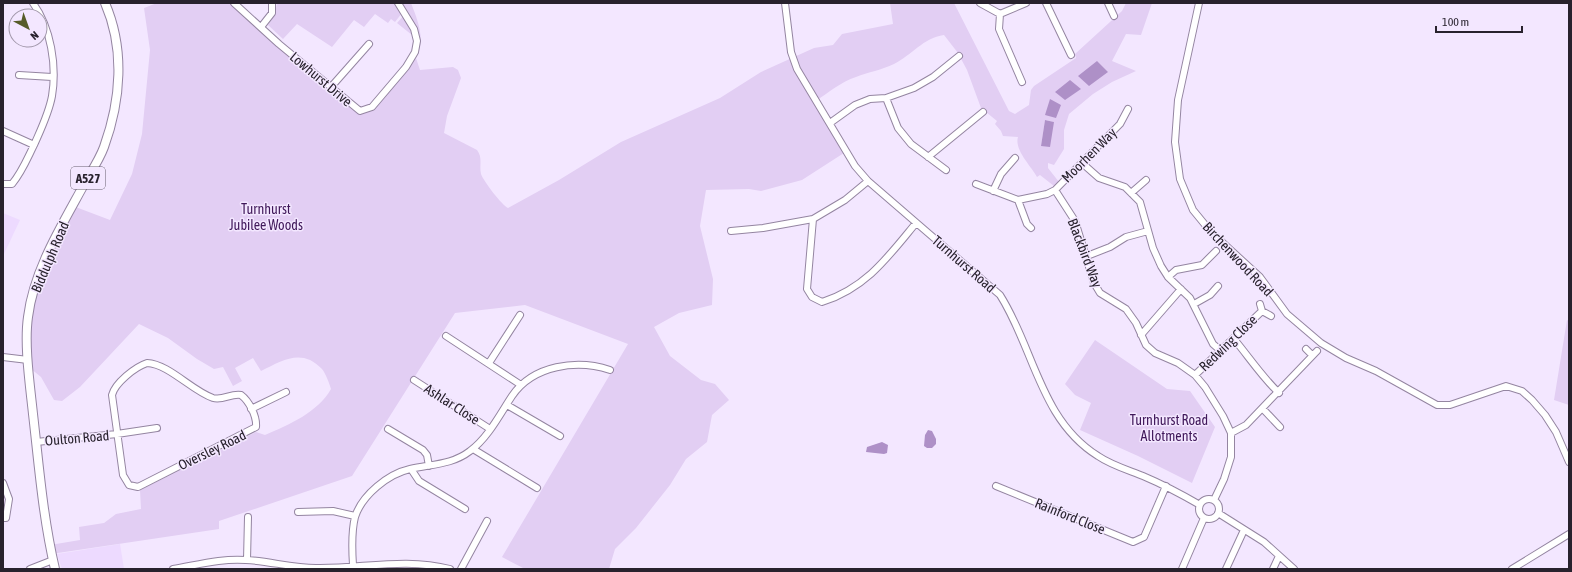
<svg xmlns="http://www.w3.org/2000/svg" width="1572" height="572" viewBox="0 0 1572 572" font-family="'Asap Condensed',sans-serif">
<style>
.built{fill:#eddaff}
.green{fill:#e2cef3;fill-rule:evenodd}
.water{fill:#ae90c7}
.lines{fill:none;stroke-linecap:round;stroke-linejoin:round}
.minor-casing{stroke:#9485a1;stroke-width:8}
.major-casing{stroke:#9485a1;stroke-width:10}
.minor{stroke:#fff;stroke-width:6}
.major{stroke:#fff;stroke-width:8}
.labels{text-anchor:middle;stroke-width:3;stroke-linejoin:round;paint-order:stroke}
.shield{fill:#f3e7ff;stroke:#655d6c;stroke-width:1}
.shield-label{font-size:13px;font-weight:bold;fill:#28222d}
.street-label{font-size:14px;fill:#28222d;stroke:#f3e7ff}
.park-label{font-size:14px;fill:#40185a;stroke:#f3e7ff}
</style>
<rect width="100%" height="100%" fill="#f3e7ff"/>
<path class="built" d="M3,213L20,220L3,256Z
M120,544L124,569H62L57,554Z"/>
<path class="green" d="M157,3H234L360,111L372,107L406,67L417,40L412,35L397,23L405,14L398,3H411C418,21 426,40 416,58L420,70L453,67L458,70L461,78L447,116L444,133L477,150C483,158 479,165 481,174C484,182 502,205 508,208L559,180L621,142L720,98L761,72L814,48L833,45L842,34L893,24L890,3H954L1009,111L1015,114L1029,105L1031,90L1034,86L1076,58L1075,54L1122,11L1126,3H1152L1141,35L1126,34L1112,61L1136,71L1112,82L1093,94L1069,114L1064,130V149L1054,165L1048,163V168L1059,182L1054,186L1040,175L1037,177C1031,166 1014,150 1018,137L1003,136L1001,131L995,124L997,121L981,108L967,70L958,53L944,35C923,38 912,55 894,64C882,70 868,72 856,77C841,82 829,92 816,101L847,151L802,180L761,191L749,189L706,190L700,226L713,279L712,305L679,313L654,327L670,356L701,380L715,384L729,400L712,415L707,442L686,459L670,485L636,528L615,549L609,569H525L502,557L628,344L525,305L455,313L352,476L219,521V529L51,554L50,545L80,540L79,527L104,523L116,514L141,509L140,490L256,432L265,435C289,425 318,412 331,389C329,383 326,374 322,369C302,348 283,360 261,371L253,358L235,368L242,381L233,386L223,367L214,369L197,359L168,338L139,324L80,387L62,401L54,400L41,377L25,364L34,290L73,206L110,220L132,174L142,134L150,50L144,8ZM1045,120L1054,122L1041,146Z
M277,3H395L402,13L395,22L391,19L388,23L375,14L364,27L354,20L332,47L297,24L283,39L268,25L275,14Z
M1567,320L1569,321V405L1554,400Z
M1095,340L1167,389L1190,391L1215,427L1192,483L1138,456L1080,430L1091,403L1075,395L1065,384Z"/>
<path class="water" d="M1097,61L1108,72L1089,86L1078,76Z
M1070,80L1081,89L1065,100L1055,92Z
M1050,99L1061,105L1056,118L1045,115Z
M1045,120L1054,122L1050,147L1041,146Z
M928,430L932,431L936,439V444L932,448H927L924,446L925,435Z
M882,442L888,445L887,453L884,454L866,452L867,447Z"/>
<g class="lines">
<g class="minor-casing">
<path id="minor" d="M234,3L279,44L360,111L372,107L406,67L415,52L417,41L414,29L398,3
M785,3L791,52L797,69L855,166L868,181L1000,295C1034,348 1040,420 1098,456C1111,465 1128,470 1143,476C1162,484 1181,494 1200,505
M980,3L1000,14L1026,3
M1046,3L1071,55
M1108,3L1114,16
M1199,3L1178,100L1175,142L1180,179L1193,210L1211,232L1260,277L1287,314L1321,343L1346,358L1376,371L1437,405H1450L1506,386L1522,391L1532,400L1545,415L1556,432L1569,462
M1000,14L999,29L1022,82
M261,27L272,13V3
M19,75L52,77
M331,87L369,44
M886,98L898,128L911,144L946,170
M830,123L855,105L870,99L886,98L914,88L933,77L959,56
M3,131L34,145
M928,157L983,112
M1082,163L1099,178L1125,187L1140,202L1153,248L1161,266L1168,277L1190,298L1213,344L1221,351
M3,184H12C22,172 27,159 34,145C41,129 49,113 52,96C57,66 51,28 33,3
M976,184L1018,200L1047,194L1055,190L1120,124L1128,109
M1055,190L1075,221L1094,283L1100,293L1126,309L1136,323L1146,345L1155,353L1178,363L1195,375L1205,387L1223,416L1231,433V457L1224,479L1214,500
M993,191L1001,174L1015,158
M1131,193L1146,180
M1018,200L1027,224L1031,228
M813,219L807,289L812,297L822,302C866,288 888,257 916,223
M731,231L763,228L813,219L845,200L868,181
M1087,256L1110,247L1126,237L1148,231
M1168,277L1176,270L1202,265L1216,251
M1194,304L1210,295L1218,286
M1260,304L1262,311L1271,316
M1141,335L1181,289
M446,336L521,385
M1234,339C1249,357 1262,377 1279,393
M1306,349L1312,355
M3,357L28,360
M147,363C169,364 192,391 213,398C223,401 231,393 241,395C249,401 257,416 256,427L138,487L129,485L123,475L112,395C115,383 135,367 147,363Z
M489,363L520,315
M1195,375L1262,311
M414,380L490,429
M507,405L560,436
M251,409L286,392
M1263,409L1280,427
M388,429L423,450L427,455L429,466
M1231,433L1246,425L1317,351
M36,442L117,434L157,428
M473,449L537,488
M411,469L419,481L465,509
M3,483L9,499L6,518H3
M996,486L1133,542L1144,537L1166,486
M1199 509a10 10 0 1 1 20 0a10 10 0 1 1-20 0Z
M298,512L333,511L355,516
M1218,513L1264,542L1294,569
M247,560L248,517
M353,565C352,550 351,533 355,517C362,495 388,474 410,469C431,464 452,465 470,451C488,438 500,414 512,396C533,365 577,359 610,370
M30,569L53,560
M173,569C197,565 222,558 246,560C269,561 292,568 316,568C361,569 405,557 450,569
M461,569L487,521
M1182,569L1204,518
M1226,569L1244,530
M1273,569L1279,556
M1512,569L1569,534"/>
</g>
<g class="major-casing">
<path id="major" d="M55,569C43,518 39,466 33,414C30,385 24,345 28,317C34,268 64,222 87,179C93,169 100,158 104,147C121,100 125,49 105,3"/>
</g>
<use href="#minor" class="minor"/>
<use href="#major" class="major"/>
</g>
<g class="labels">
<rect class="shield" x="71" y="167" width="34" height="22" rx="3"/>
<g class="shield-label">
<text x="88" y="183">A527</text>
</g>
<g class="street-label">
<text transform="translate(321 79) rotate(40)" y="5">Lowhurst Drive</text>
<text transform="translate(1089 155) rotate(-45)" y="5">Moorhen Way</text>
<text transform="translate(1085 253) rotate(69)" y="5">Blackbird Way</text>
<text transform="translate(50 257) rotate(-67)" y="5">Biddulph Road</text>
<text transform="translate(1238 259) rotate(47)" y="5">Birchenwood Road</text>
<text transform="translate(964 264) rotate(41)" y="5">Turnhurst Road</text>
<text transform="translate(1228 343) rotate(-44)" y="5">Redwing Close</text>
<text transform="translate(452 404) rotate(33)" y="5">Ashlar Close</text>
<text transform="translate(77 438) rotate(-5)" y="5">Oulton Road</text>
<text transform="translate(212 450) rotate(-26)" y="5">Oversley Road</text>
<text transform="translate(1070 516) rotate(22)" y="5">Rainford Close</text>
</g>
<g class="park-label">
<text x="266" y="214">Turnhurst<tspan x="266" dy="16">Jubilee Woods</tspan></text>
<text x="1169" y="425">Turnhurst Road<tspan x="1169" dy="16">Allotments</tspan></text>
</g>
</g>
<rect width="1572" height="572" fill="none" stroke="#28222d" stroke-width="8"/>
<g transform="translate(28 28) rotate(139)"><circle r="19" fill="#f3e7ff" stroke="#a298ab"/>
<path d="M0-3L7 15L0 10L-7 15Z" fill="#575c29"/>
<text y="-6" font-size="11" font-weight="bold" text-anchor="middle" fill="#28222d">N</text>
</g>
<path d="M1436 26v6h86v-6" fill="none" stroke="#28222d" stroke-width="2"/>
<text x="1442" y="26" font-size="12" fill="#28222d" stroke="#f3e7ff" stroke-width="3" paint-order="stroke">100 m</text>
</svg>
